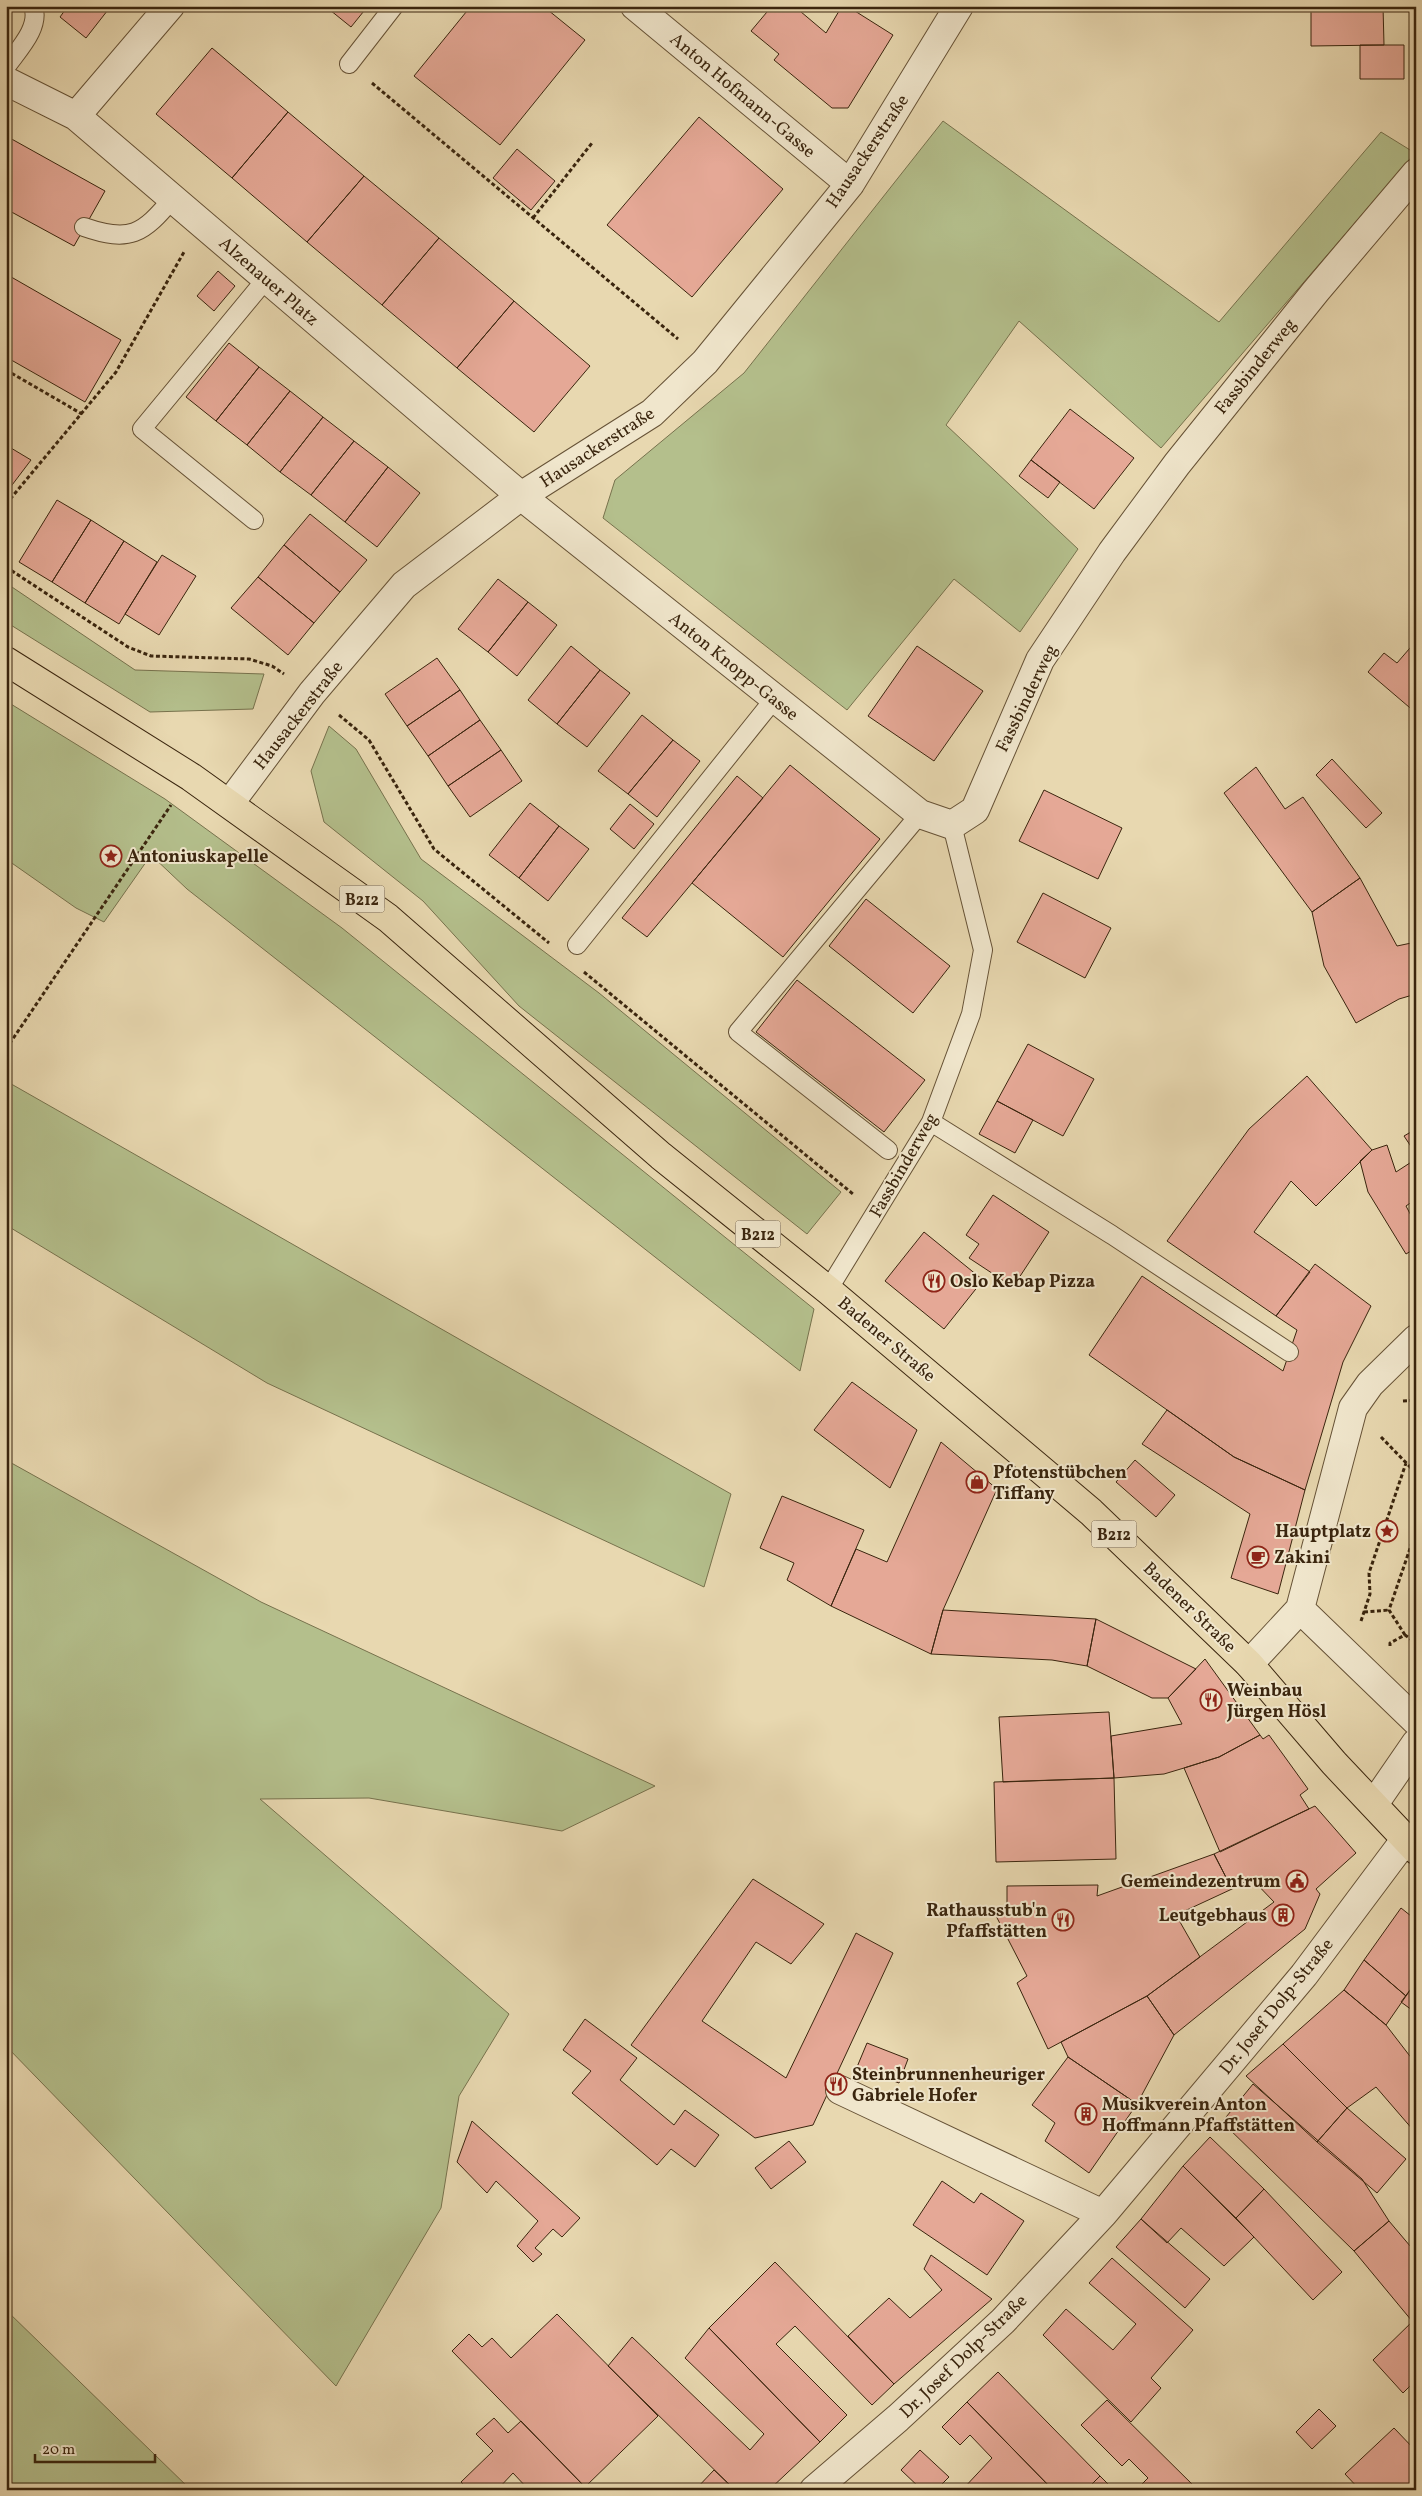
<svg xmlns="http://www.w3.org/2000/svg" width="1422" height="2496" viewBox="0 0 1422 2496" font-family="Vollkorn,serif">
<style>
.green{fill:#b4bf8c;stroke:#77724d}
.building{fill:#e5a896;stroke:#3a250e}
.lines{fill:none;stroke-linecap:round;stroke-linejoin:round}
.lane-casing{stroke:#665236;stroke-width:20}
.street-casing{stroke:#665236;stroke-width:30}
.primary-casing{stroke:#3a250e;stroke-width:30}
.path{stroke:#3a250e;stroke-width:3;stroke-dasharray:4 2.5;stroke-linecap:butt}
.lane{stroke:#f0e6cc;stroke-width:18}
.street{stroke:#f0e6cc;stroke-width:28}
.primary{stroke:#e8d8b0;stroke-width:28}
.labels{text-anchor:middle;stroke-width:4;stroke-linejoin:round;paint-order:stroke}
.shield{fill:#f0e6cc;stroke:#715f47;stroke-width:1}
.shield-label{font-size:16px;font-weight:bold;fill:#3a250e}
.street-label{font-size:18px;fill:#3a250e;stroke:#f0e6cc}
.poi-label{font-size:18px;font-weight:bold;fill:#3a250e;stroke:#f0e6cc;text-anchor:start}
</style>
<rect width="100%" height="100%" fill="#e8d8b0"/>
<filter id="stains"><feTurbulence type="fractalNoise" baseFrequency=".004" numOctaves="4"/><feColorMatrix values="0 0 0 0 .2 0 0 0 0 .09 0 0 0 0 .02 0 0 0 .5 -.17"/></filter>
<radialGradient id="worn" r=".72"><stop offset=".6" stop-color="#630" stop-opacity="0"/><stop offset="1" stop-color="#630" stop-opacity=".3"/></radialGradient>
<path class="green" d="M943,121L1219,322L1381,132L1415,153L1161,448L1019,321L946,425L1078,549L1020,632L954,579L847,710L603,518L615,480L744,373Z
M6,583L135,670L264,674L253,709L150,712L6,622Z
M6,701L165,799L342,928L814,1309L800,1371L187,889L151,855L104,922L76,908L6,859Z
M329,726L356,749L421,859L599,993L841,1192L807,1234L519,1006L423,901L324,822L311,771Z
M6,1081L731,1494L704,1587L267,1383L6,1225Z
M6,1460L261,1602L655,1786L562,1831L369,1798L260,1799L509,2014L459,2096L441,2208L336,2386L6,2046Z
M6,2310L191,2490H6Z"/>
<path class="building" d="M68,6H111L86,38L60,17Z
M325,6H368L351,27Z
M471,6H543L585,40L500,145L414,76Z
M772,6H794L826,33L842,6H847L893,35L848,108H832L774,60L779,54L751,31Z
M1311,6H1383L1384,45L1311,46Z
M1360,45H1404V79H1360Z
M212,48L288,112L232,178L156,114Z
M288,112L364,176L307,242L232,178Z
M699,117L783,189L692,297L607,225Z
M8,137L105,191L74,246L6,209Z
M517,149L555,181L531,210L493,178Z
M364,176L439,238L382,305L307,242Z
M439,238L514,301L457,368L382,305Z
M218,271L235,286L214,311L197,296Z
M6,274L121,340L85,402L6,357Z
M514,301L590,366L534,432L457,368Z
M229,343L259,367L216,421L186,397Z
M259,367L290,391L247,445L216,421Z
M290,391L323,417L280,472L247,445Z
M1070,409L1134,458L1094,509L1031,460Z
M323,417L354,441L311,495L280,472Z
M354,441L388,467L345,522L311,495Z
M6,445L31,460L6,493Z
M1031,460L1060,482L1048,498L1019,476Z
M388,467L420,493L377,547L345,522Z
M57,500L91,520L52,582L19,562Z
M310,514L367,560L340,592L284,545Z
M91,520L124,541L85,603L52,582Z
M124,541L157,562L119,624L85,603Z
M284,545L340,592L314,623L258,577Z
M162,555L196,576L159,635L125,614Z
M258,577L314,623L288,655L231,608Z
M498,579L528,602L488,652L458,629Z
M528,602L557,625L517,676L488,652Z
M1416,641V713L1368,672L1384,653L1397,663Z
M571,646L600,670L557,724L528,700Z
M917,646L983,691L934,761L868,716Z
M437,658L460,690L407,726L385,694Z
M600,670L630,693L587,747L557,724Z
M460,690L480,720L428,756L407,726Z
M642,715L673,740L628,794L598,771Z
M480,720L501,750L448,786L428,756Z
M673,740L700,761L657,817L628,794Z
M501,750L522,781L470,817L448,786Z
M1332,759L1382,813L1366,828L1316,775Z
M790,765L880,839L783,957L692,883Z
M1256,767L1285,809L1303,797L1360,878L1312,912L1224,793Z
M737,776L763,798L647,937L622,918Z
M1044,790L1122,828L1098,879L1019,841Z
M530,803L559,826L519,878L489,855Z
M630,804L654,824L634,849L610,829Z
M559,826L589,849L548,901L519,878Z
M1360,878L1397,946L1416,942V994L1399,999L1356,1023L1324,966L1312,912Z
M1043,893L1111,928L1085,978L1017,942Z
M866,899L950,966L913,1013L829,946Z
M797,980L925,1080L884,1132L756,1032Z
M1028,1044L1094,1079L1063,1136L997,1101Z
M1307,1076L1372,1150L1316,1206L1291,1181L1254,1232L1310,1272L1276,1316L1167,1241L1249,1129Z
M997,1101L1033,1120L1015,1153L979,1134Z
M1416,1129V1154L1404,1136Z
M1387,1145L1396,1172L1416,1159V1199L1406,1206L1416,1225V1248L1406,1254L1368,1192L1360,1161L1372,1150Z
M993,1195L1049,1232L1013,1287L969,1258L979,1244L966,1235Z
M924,1232L983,1280L944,1329L885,1281Z
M1315,1264L1371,1306L1343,1362L1305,1490L1234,1457L1089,1355L1142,1276L1283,1371L1297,1330L1276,1316Z
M852,1382L917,1430L890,1488L814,1430Z
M1167,1410L1234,1457L1305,1490L1278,1594L1231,1578L1250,1514L1142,1444Z
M941,1442L997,1489L943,1610L931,1654L831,1606L856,1549L887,1562Z
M1135,1460L1175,1495L1156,1517L1116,1482Z
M782,1496L864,1530L831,1606L787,1580L794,1563L760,1548Z
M943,1610L1096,1619L1087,1666L1052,1660L931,1654Z
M1096,1619L1196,1669L1168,1698H1152L1087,1666Z
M1205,1659L1260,1735L1219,1757L1184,1768L1164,1774L1114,1778L1111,1736L1182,1724L1168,1698Z
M1109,1712L1114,1778L1003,1782L999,1717Z
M1260,1735L1263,1739L1269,1735L1308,1789L1300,1795L1309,1809L1220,1852L1184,1768L1219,1757Z
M1114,1778L1116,1859L996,1862L994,1782Z
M1315,1806L1356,1853L1316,1889L1320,1894L1305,1929L1174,2035L1147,1996L1274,1902L1251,1878L1232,1889L1214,1854Z
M1214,1854L1232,1889L1176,1915L1200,1957L1147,1996L1048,2049L1017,1983L1027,1976L994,1912L1007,1909V1886L1098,1885L1097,1896Z
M753,1879L824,1924L791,1964L756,1942L702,2021L786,2078L856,1933L893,1953L813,2125L755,2138L631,2045Z
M1401,1908L1416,1920V1982L1406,1996L1364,1960Z
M1364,1960L1406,1996L1386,2025L1344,1990Z
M1416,1982V2013L1401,2002Z
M1344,1990L1386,2025L1416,2064L1414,2131L1376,2087L1347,2108L1283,2044Z
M1147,1996L1174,2035L1137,2104L1068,2057L1061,2042Z
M585,2019L637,2058L620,2080L674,2125L685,2110L719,2135L695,2167L671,2149L657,2165L572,2093L591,2071L563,2050Z
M867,2043L908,2059L899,2083L857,2067Z
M1283,2044L1347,2108L1317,2142L1246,2076Z
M1068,2057L1137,2104L1089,2173L1045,2141L1055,2123L1032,2105Z
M1253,2084L1362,2179L1389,2221L1354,2251L1222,2122Z
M1347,2108L1406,2159L1377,2193L1317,2142Z
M472,2121L580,2218L562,2237L553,2229L535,2248L542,2254L533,2262L517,2246L538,2221L496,2181L487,2193L457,2162Z
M1210,2137L1264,2189L1236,2218L1183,2166Z
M789,2141L806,2162L771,2189L755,2168Z
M1183,2166L1254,2237L1224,2266L1181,2228L1167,2243L1141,2219Z
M942,2181L974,2203L981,2193L1024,2221L987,2275L913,2225Z
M1264,2189L1342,2272L1313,2300L1236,2218Z
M1141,2219L1210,2279L1185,2308L1116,2247Z
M1389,2221L1416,2253V2318L1412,2321L1354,2251Z
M931,2255L992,2299L894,2384L848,2336L889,2298L910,2318L942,2290L924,2269Z
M1112,2258L1193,2330L1151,2378L1161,2388L1131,2422L1043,2335L1066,2309L1113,2350L1136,2324L1089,2283Z
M775,2262L894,2384L872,2405L795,2326L776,2344L847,2415L820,2442L709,2328Z
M557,2314L658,2416L585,2487L452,2351L469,2334L482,2347L492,2338L511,2358Z
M1416,2318V2380L1403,2393L1373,2360Z
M709,2328L820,2442L769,2490H735L608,2366L632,2337L750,2450L764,2434L685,2358Z
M998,2372L1100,2476L1086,2490H1053L967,2402Z
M1107,2400L1197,2489L1136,2490L1148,2478L1129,2459L1122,2466L1081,2425Z
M967,2402L1053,2490H962L992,2458L970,2435L960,2445L942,2427Z
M1319,2409L1336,2426L1312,2449L1296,2432Z
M494,2418L508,2433L521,2421L585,2487L583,2490H529L513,2473L497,2490H469L461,2482L493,2451L476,2434Z
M1394,2428L1416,2451V2490H1360L1345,2474Z
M920,2450L949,2477L936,2490H922L901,2470Z
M714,2470L735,2490H695Z
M1100,2476L1114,2490H1086Z"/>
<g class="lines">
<g class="lane-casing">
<path id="lane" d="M349,64L394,6
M6,67C18,50 41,27 33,6
M84,227C130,243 143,234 172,199
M254,520L142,429L266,279
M577,945L775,698
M931,1122L1112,1235L1289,1352
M888,1150L738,1032L920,814
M828,1290L931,1122L971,1014L983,950L952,825"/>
</g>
<g class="street-casing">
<path id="street" d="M635,6L850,184
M6,81L76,116L521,496L920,814L952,825L975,810L1040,660L1112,552L1177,464L1316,291L1416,173
M76,116L170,6
M230,803L312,693L404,585L521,496L652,413L705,362L850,184L959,6
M1300,1609L1416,1721
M1249,1664L1300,1609L1353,1408L1370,1384L1416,1339
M1374,1804L1416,1743
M840,2090L1103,2214
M814,2490L898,2418L1003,2321L1103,2214L1304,1975L1405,1840"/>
</g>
<g class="primary-casing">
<path id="primary" d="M6,661L191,777L388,918L661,1156L828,1290L1091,1512L1249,1664L1334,1763L1416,1850"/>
</g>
<path class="path" d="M372,83L678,339
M533,218L592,143
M6,370L82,414
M6,504L116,372L184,252
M6,567L128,647L151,656L249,659L272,666L284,674
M339,715L369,740L434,849L549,943
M584,972L853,1194
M6,1049L171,805
M1403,1401L1416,1400
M1381,1437L1416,1473
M1364,1612L1389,1610
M1361,1621L1370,1594L1369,1573L1406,1463
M1405,1635L1389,1610L1416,1531
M1390,1646V1643L1405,1635L1416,1643"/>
<use href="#lane" class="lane"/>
<use href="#street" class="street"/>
<use href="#primary" class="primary"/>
</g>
<defs>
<g id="sight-ring" transform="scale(1.125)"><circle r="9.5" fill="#f0e6cc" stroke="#8f2418" stroke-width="1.5"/><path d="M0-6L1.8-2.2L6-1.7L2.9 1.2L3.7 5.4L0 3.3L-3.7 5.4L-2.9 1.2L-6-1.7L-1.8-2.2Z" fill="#8f2418"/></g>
<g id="restaurant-ring" transform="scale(1.125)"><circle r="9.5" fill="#f0e6cc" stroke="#8f2418" stroke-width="1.5"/><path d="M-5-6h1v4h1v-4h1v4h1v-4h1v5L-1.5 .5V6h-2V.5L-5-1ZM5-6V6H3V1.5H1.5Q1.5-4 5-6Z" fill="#8f2418"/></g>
<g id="shop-ring" transform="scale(1.125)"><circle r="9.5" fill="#f0e6cc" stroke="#8f2418" stroke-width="1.5"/><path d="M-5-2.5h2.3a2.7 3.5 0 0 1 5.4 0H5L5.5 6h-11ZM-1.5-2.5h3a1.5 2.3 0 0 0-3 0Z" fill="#8f2418"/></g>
<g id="cafe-ring" transform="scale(1.125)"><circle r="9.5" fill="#f0e6cc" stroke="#8f2418" stroke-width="1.5"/><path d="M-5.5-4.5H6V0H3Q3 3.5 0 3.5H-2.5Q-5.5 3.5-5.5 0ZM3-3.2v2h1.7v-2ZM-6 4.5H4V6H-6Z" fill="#8f2418"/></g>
<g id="civic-ring" transform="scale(1.125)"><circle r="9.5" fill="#f0e6cc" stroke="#8f2418" stroke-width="1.5"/><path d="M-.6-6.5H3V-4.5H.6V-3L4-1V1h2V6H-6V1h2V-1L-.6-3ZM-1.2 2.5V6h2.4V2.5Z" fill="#8f2418"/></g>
<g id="building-ring" transform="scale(1.125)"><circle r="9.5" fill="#f0e6cc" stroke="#8f2418" stroke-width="1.5"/><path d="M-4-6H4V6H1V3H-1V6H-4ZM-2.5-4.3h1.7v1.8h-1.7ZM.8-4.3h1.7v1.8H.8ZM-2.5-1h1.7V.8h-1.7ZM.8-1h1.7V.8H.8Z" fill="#8f2418"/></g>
</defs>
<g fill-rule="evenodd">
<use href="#sight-ring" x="111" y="856"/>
<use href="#restaurant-ring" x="934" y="1281"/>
<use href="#shop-ring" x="977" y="1482"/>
<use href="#sight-ring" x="1387" y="1531"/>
<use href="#cafe-ring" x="1258" y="1557"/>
<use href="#restaurant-ring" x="1211" y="1700"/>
<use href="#civic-ring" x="1297" y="1881"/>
<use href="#building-ring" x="1283" y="1915"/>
<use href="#restaurant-ring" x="1063" y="1920"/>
<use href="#restaurant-ring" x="836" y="2084"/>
<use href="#building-ring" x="1086" y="2114"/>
</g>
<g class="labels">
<g class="shield">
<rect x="339.5" y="885.5" width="45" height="27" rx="4"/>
<rect x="735.5" y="1220.5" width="45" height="27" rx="4"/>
<rect x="1091.5" y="1520.5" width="45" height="27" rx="4"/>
</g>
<g class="shield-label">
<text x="362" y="905">B212</text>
<text x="758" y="1240">B212</text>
<text x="1114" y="1540">B212</text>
</g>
<g class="street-label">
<text transform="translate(743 95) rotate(40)" y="6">Anton Hofmann-Gasse</text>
<text transform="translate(867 151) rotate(-56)" y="6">Hausackerstraße</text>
<text transform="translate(269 281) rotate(41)" y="6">Alzenauer Platz</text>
<text transform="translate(1255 366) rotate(-51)" y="6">Fassbinderweg</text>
<text transform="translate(597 447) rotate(-33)" y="6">Hausackerstraße</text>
<text transform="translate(734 666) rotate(39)" y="6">Anton Knopp-Gasse</text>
<text transform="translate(1026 698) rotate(-64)" y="6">Fassbinderweg</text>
<text transform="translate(298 715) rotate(-52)" y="6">Hausackerstraße</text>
<text transform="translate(903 1165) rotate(-60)" y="6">Fassbinderweg</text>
<text transform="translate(887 1339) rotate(40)" y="6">Badener Straße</text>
<text transform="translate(1190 1607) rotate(44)" y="6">Badener Straße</text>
<text transform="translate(1276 2006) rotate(-51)" y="6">Dr. Josef Dolp-Straße</text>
<text transform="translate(963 2356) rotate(-44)" y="6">Dr. Josef Dolp-Straße</text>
</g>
<g class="poi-label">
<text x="127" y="862">Antoniuskapelle</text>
<text x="950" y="1287">Oslo Kebap Pizza</text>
<text x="993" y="1478">Pfotenstübchen<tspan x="993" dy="21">Tiffany</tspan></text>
<text x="1371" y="1537" text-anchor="end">Hauptplatz</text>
<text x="1274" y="1563">Zakini</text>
<text x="1227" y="1696">Weinbau<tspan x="1227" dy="21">Jürgen Hösl</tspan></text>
<text x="1281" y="1887" text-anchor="end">Gemeindezentrum</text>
<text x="1047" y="1916" text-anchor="end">Rathausstub'n<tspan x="1047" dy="21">Pfaffstätten</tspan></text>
<text x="1267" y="1921" text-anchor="end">Leutgebhaus</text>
<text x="852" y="2080">Steinbrunnenheuriger<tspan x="852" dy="21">Gabriele Hofer</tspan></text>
<text x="1102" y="2110">Musikverein Anton<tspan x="1102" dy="21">Hoffmann Pfaffstätten</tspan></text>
</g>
</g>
<rect width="1422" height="2496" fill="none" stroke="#e8d8b0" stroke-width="25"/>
<rect x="8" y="8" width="1407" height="2481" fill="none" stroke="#3a250e" stroke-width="2.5"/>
<rect x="12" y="12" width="1397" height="2471" fill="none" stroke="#3a250e"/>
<path d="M35 2454v8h120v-8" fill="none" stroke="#3a250e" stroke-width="2.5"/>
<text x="42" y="2454" font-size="15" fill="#3a250e" stroke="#f0e6cc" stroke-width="4" paint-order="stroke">20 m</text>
<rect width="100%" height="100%" filter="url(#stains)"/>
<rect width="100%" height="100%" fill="url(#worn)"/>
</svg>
